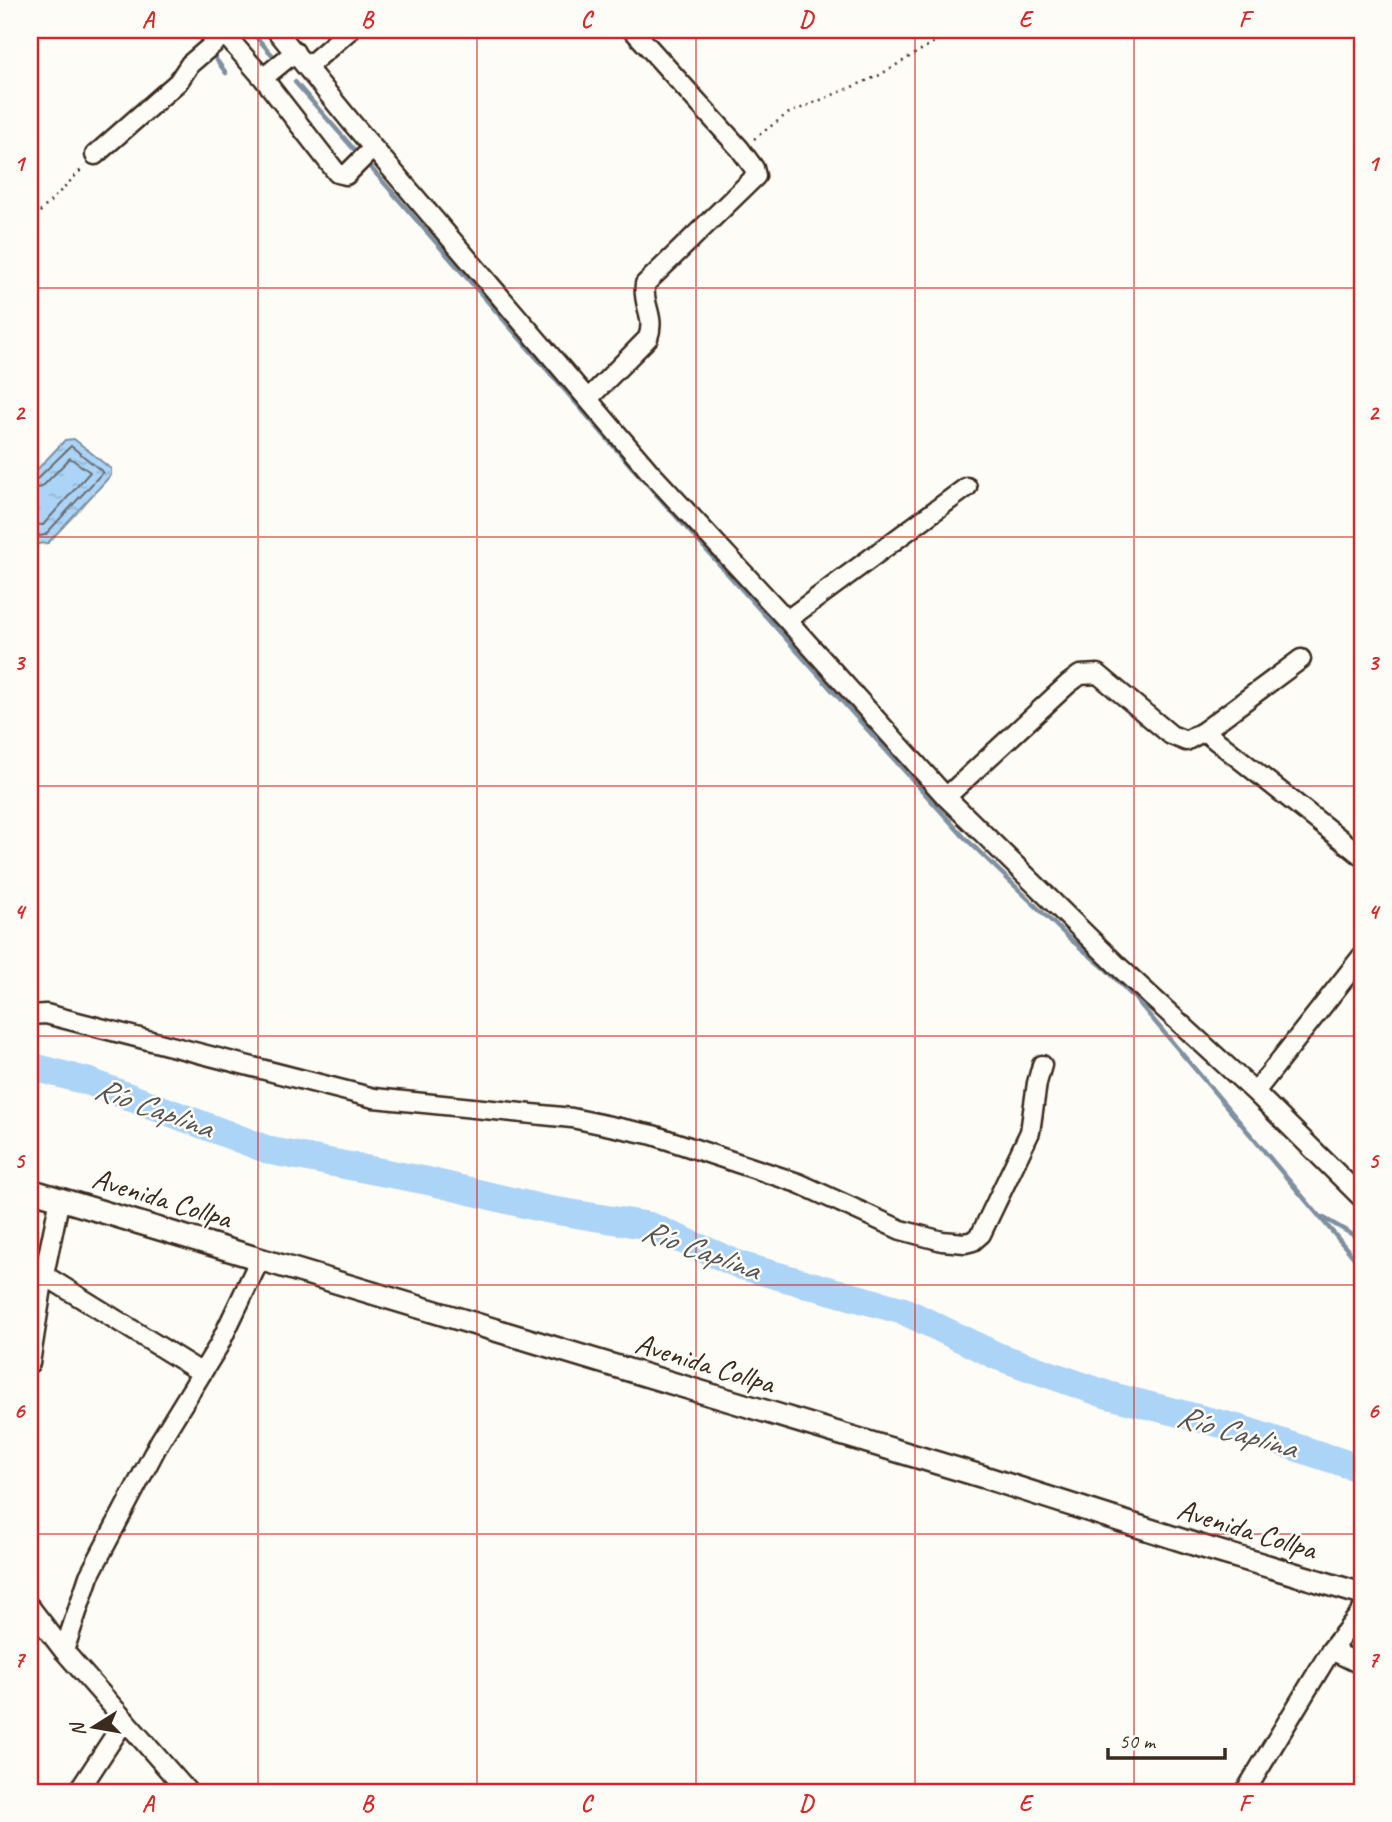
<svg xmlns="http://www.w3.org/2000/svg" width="1392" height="1822" viewBox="0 0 1392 1822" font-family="Caveat,sans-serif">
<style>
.water{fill:url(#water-ripples);stroke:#7f90a0;stroke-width:2}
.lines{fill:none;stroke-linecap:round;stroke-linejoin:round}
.shore{stroke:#686e74;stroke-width:2}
.stream{stroke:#7f90a0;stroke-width:4.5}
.river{stroke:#acd4f6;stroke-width:28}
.minor-casing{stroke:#3b2a1e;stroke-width:23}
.major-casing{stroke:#3b2a1e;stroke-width:26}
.path{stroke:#3b2a1e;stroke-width:2.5;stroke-dasharray:2 5;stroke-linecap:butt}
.minor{stroke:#fdfcf7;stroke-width:18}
.major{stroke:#fdfcf7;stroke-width:21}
.grid{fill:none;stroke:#d62828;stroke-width:2;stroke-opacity:0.55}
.labels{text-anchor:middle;stroke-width:5;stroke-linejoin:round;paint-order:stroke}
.street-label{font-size:30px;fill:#3b2a1e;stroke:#fdfcf7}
.water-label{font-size:32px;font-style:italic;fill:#575454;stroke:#fdfcf7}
.neatline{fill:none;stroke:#d62828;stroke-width:2.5}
.grid-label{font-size:23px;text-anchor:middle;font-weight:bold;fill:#d62828}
</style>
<defs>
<pattern id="water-ripples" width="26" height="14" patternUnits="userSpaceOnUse" patternTransform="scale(1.75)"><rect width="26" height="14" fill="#acd4f6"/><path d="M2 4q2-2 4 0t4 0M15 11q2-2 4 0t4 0" fill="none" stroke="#95b6d2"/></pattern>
</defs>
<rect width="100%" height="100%" fill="#fdfcf7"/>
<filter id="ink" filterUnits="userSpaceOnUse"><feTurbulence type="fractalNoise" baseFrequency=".0143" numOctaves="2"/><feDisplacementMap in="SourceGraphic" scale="14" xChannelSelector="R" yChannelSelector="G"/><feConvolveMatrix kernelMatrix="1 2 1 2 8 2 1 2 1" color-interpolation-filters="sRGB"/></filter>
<g filter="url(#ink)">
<path class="water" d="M74,439L111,469V475L48,543L37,544L30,537V477L65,440Z"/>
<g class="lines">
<path class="shore" d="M30,481L37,479L71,446L103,472L45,535L40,536L30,532
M30,490L42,487L70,458L90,472L43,525L30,524"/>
<path class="stream" d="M207,30L208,43
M250,30L275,58
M210,51L226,73
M295,82L359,155
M365,161L631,466L963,836L1070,939L1106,969L1140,1004L1362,1267
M1322,1217L1362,1240"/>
<path class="river" d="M30,1066L90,1082L271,1151L428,1181L545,1209L650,1226L742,1266L904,1311L997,1356L1108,1395L1241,1429L1362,1469"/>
<g class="minor-casing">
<path id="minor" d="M221,30L263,78L295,52
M276,30L352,123L649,471L787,620L946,797L1119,967L1255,1092L1362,1198
M307,67L350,30
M263,78L337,173L346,175L373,148
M95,155L178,82L190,64L225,34
M588,399L648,338C656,316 642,306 645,284L756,176L754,168L740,149L633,30
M787,620L967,487
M1204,731L1362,856
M946,797L1068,684L1080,675L1098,674L1171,735L1186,741L1204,731L1301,659
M30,1015L46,1014L374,1098L572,1118L653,1135L798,1183L901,1230L942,1241L965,1243L973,1241L981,1234L1030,1132L1037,1083L1042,1065
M1255,1092L1362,956
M30,1263L44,1275L202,1373
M30,1363L44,1275L60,1198
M30,1607L64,1651L188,1792
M1331,1650L1362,1665
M64,1651L89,1576L160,1441L219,1345L260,1259
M78,1792L125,1720
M1245,1792L1331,1650L1362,1611"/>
</g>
<g class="major-casing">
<path id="major" d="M30,1190L984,1477L1200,1546L1362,1594"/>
</g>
<path class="path" d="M754,139L787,114L878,76L936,41L950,30
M30,222L84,167"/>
<use href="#minor" class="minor"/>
<use href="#major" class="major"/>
</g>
</g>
<path class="grid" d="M258,30V1792M477,30V1792M696,30V1792M915,30V1792M1134,30V1792M30,288H1362M30,537H1362M30,786H1362M30,1036H1362M30,1285H1362M30,1534H1362"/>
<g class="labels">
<g class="street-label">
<text transform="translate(162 1198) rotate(17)" y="10">Avenida Collpa</text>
<text transform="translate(705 1363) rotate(17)" y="10">Avenida Collpa</text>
<text transform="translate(1247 1529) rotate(17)" y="10">Avenida Collpa</text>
</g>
<g class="water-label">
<text transform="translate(154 1107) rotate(20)" y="11">Río Caplina</text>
<text transform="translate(701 1249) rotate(20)" y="11">Río Caplina</text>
<text transform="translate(1237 1431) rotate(16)" y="11">Río Caplina</text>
</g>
</g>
<rect width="1392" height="1822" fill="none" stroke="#fdfcf7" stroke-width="77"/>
<g transform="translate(94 1727) rotate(259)" stroke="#fdfcf7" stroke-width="5" paint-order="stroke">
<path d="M0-5L12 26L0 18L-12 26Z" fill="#3b2a1e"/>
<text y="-10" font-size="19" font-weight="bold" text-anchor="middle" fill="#3b2a1e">N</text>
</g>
<path d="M1108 1748v10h117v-10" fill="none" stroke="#3b2a1e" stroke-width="3.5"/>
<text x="1119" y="1748" font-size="21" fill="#3b2a1e" stroke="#fdfcf7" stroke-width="5" paint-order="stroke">50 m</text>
<rect x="38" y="38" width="1316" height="1746" class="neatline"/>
<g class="grid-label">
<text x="148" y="27">A</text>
<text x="367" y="27">B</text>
<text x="586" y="27">C</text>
<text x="806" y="27">D</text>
<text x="1025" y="27">E</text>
<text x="1244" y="27">F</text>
<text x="19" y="171">1</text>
<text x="1373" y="171">1</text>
<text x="19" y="420">2</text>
<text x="1373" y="420">2</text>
<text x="19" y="670">3</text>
<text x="1373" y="670">3</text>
<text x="19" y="919">4</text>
<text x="1373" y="919">4</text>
<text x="19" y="1168">5</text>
<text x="1373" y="1168">5</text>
<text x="19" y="1418">6</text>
<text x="1373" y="1418">6</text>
<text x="19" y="1667">7</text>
<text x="1373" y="1667">7</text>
<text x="148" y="1811">A</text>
<text x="367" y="1811">B</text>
<text x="586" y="1811">C</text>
<text x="806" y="1811">D</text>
<text x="1025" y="1811">E</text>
<text x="1244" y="1811">F</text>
</g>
</svg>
